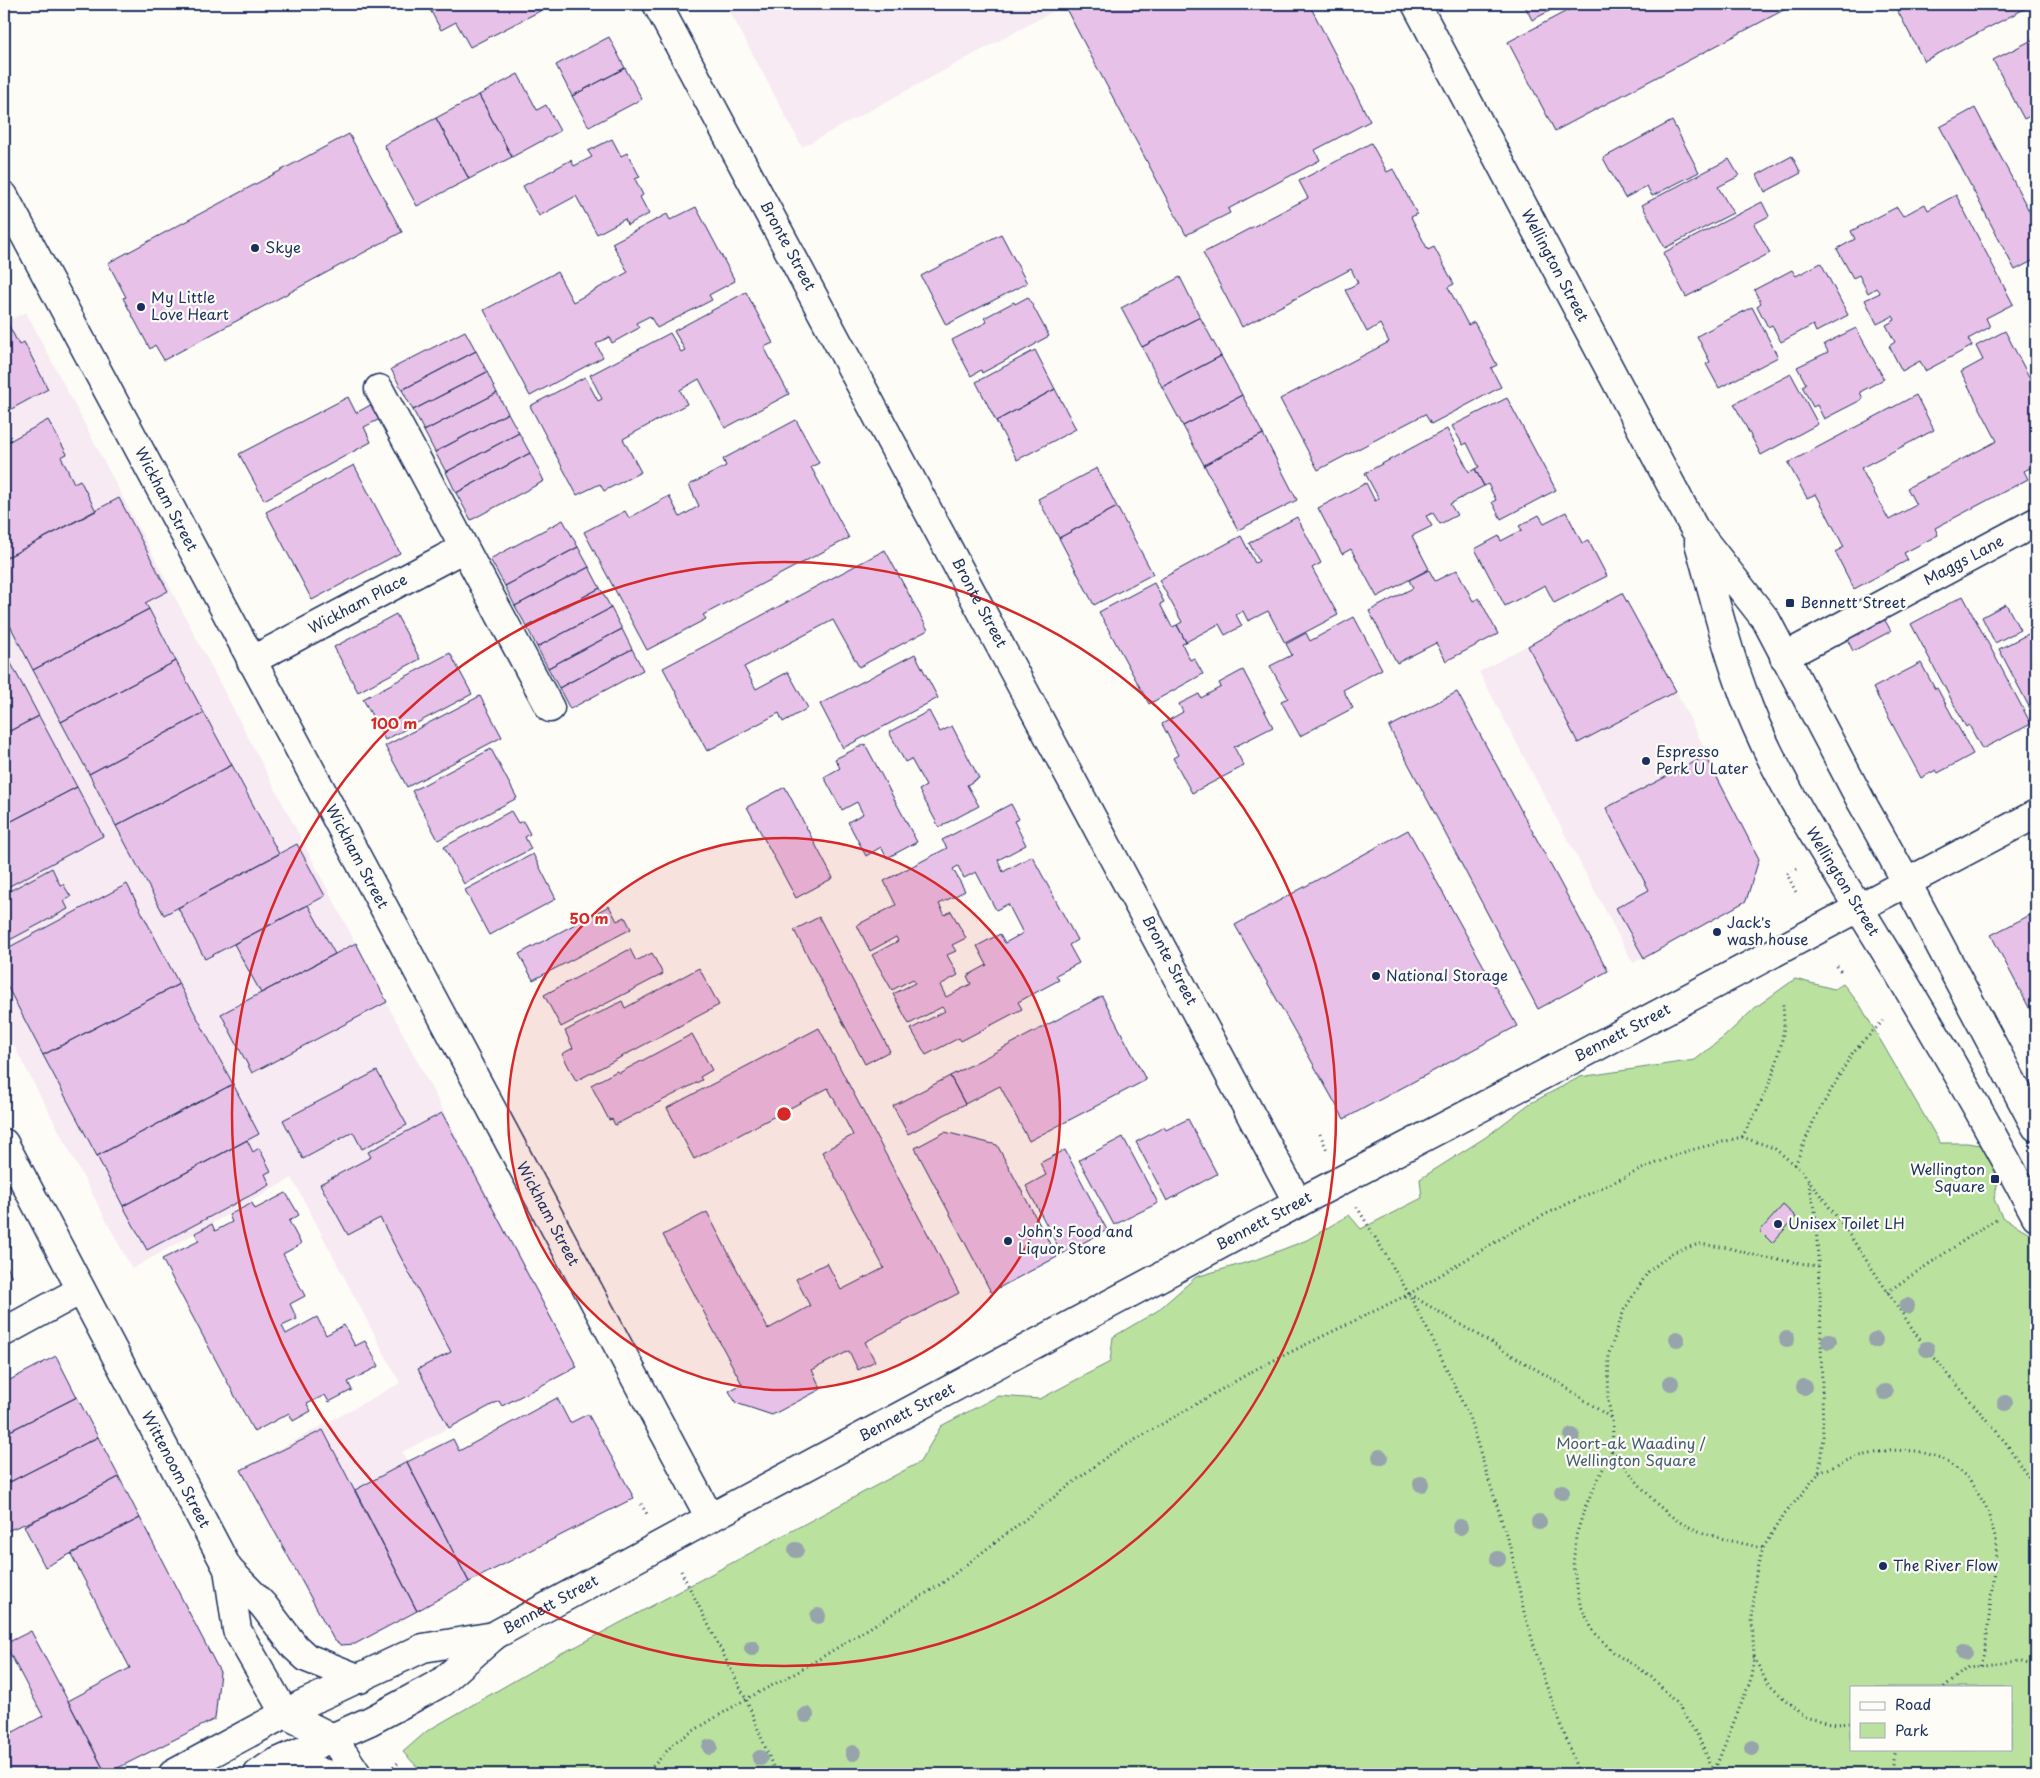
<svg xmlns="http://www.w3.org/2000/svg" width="2040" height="1778" viewBox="0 0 2040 1778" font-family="'Playpen Sans',sans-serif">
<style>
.built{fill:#f7eaf3}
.green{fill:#bae29e;stroke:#6a887e;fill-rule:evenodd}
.building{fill:#e8c1e9;stroke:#1b2f5e;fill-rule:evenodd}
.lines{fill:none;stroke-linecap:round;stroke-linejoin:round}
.minor-casing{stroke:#1b2f5e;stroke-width:31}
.major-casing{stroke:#1b2f5e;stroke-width:31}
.path{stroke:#1b2f5e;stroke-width:3;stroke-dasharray:1 4;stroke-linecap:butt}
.minor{stroke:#fdfcf7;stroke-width:28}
.major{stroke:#fdfcf7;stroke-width:28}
.tree{fill:#97a4ac}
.ring{fill:none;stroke:#d62828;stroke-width:2.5}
.poi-dot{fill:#1b2f5e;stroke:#fdfcf7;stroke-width:2}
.labels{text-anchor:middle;stroke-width:4.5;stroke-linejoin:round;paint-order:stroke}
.street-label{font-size:15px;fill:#1b2f5e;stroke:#fdfcf7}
.poi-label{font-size:15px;fill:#1b2f5e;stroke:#fdfcf7;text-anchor:start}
.park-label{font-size:15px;fill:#435c6e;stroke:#fdfcf7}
.centre{fill:#d62828;stroke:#fdfcf7;stroke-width:2.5}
.ring-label{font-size:15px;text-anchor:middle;font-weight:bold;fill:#d62828;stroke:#fdfcf7;stroke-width:4.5;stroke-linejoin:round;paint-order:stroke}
</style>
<rect width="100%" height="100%" fill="#fdfcf7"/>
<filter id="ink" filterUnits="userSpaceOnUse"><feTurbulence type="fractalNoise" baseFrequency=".02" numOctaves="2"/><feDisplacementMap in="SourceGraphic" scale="10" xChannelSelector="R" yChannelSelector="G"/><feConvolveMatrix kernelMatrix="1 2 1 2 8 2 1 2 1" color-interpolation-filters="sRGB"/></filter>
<g filter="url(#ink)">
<path class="built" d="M726,4H1067L802,147Z
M26,312L577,1367L502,1406L499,1402L402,1452L469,1582L355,1644L341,1645L334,1640L241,1470L400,1383L292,1178L132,1269L4,1027V323Z
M1622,593L1676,691L1759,859L1746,901L1633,963L1479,672Z"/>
<path class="green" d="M1795,979L1834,989L1843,984L1860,1005L1940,1143H1967L1996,1147L2000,1172L1994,1199L2002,1217L2033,1235L2036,1242V1774H424L403,1752L427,1731L554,1658L557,1655L577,1646L920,1462L941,1426L998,1396L1040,1399L1110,1362L1113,1337L1157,1311L1196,1277L1255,1260L1307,1240L1349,1215L1361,1229L1422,1198L1420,1179L1486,1137L1529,1104L1580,1077L1695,1060L1724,1037L1756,1007ZM1851,1687H2011V1749H1851Z"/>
<path class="building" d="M427,4H543L537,6L540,11L470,47L456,22L441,30Z
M1070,4H1309L1370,121L1315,150L1320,160L1228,209L1230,213L1186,235L1065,7Z
M1524,4H1563L1532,20Z
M1580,4H1795L1555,131L1508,42Z
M1894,4H2034L1924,61Z
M609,37L625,68L572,96L556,65Z
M2036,38V122L2032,115L2024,119L1993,60Z
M625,68L642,99L589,127L572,96Z
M518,74L537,110L546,105L560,131L512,157L479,95Z
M479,95L512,157L469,179L436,118Z
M1975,108L2036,224V259L2015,270L1940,127Z
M436,118L469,179L417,206L384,145Z
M1672,121L1699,172L1652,196L1647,186L1625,198L1603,158Z
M349,134L402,232L164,360L155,345L150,349L123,298L126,297L108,263Z
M612,139L621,156L627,153L640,177L635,179L643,195L640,197L649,214L627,225L625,219L597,234L576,196L539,216L523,186L571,160L574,166L592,157L588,151Z
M1371,143L1387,172L1393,169L1417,214L1411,217L1428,250L1434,247L1454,284L1448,287L1468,325L1474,322L1497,365L1491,368L1501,387L1431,424L1425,414L1318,470L1280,399L1389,342L1380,324L1367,332L1345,290L1358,283L1351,269L1242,327L1203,253L1308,198L1299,181Z
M1792,156L1801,173L1765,192L1757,175Z
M1729,159L1739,176L1718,187L1733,213L1665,248L1642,205Z
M1956,195L2013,304L1986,318L1990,327L1968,339L1972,346L1925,371L1920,361L1902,371L1889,346L1895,342L1886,325L1895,320L1893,316L1877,324L1865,300L1880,293L1876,288L1868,293L1859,275L1853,278L1837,249L1855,239L1851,231L1897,207L1903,216L1925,204L1928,210Z
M1762,202L1769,216L1754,224L1770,253L1686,297L1663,253Z
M696,207L735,281L709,295L712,300L657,328L650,316L636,323L639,328L612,343L609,337L596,344L603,357L530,396L484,310L557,272L573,302L628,272L612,243L667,214L670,220Z
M1001,234L1027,283L946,325L921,276Z
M1821,263L1848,315L1816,332L1813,325L1781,342L1772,325L1768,327L1757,306L1761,303L1754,290L1792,270L1796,276Z
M1180,277L1200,317L1142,347L1121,308Z
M746,292L773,343L764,347L789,394L725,428L699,379L680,390L687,404L623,439L641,472L604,491L600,484L577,495L530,406L585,377L598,401L602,399L590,375L670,333L681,352L685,350L674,331Z
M1028,297L1049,336L1036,343V344L982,373L981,370L971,376L952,340L987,322L984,318L1014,302L1015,304Z
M1752,307L1778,357L1719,388L1706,364L1710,362L1697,336Z
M1200,317L1221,356L1162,387L1142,347Z
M5,318L19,345L24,342L48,389L4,413Z
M1856,328L1884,379L1860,392L1863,399L1824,419L1817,405L1813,407L1802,386L1806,384L1797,367L1828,352L1824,344Z
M465,331L476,351L402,390L391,369Z
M2005,331L2036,390V465L2024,471L2028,479L1935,528L1938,535L1904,553L1908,560L1854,589L1835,552L1844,547L1816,494L1807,498L1788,463L1916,395L1934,430L1861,468L1889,520L1916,505L1907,488L1997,441L1961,372L1983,360L1976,346Z
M1035,350L1055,389L996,421L976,382Z
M476,351L487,372L413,410L402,390Z
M1221,356L1242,395L1183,426L1162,387Z
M487,372L497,393L424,431L413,410Z
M1791,374L1818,424L1761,455L1734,404Z
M1055,389L1076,429L1017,460L996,421Z
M497,393L508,413L435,452L424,431Z
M1242,395L1263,434L1204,465L1183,426Z
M348,397L356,413L374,403L382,418L364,427L371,442L264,500L239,454Z
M1507,398L1556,490L1501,519L1492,502L1496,500L1488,484L1484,486L1475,469L1479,467L1467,443L1463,445L1452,426Z
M508,413L519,433L446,472L435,452Z
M48,420L67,454L61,457L74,483L80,480L96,511L4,559V444Z
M796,420L819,463L811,467L849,538L703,615L706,619L647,650L584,532L625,511L629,518L669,496L680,517L699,506L689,485L726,466L723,459Z
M1447,429L1469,472L1475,469L1484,486L1450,504L1457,515L1440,524L1433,513L1426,516L1432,526L1412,536L1429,569L1377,597L1351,549L1342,554L1318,508L1366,483L1375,501L1379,499L1365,473Z
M519,433L530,453L456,493L446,472Z
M1263,434L1297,500L1238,530L1204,465Z
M530,453L544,481L471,520L456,493Z
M354,465L400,553L312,600L266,512Z
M1097,468L1117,507L1059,538L1038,499Z
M119,498L168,591L145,603L149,609L33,670L4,614V559Z
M1117,507L1153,574L1094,605L1059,538Z
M1566,512L1582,543L1588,540L1607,576L1554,603L1545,585L1505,606L1475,549L1499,536L1501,541L1522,530L1519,526L1539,515L1544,523Z
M1297,517L1321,563L1312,568L1338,615L1285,643L1268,611L1248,621L1243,611L1236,615L1242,626L1225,635L1219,624L1186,642L1177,625L1182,622L1159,580L1241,536L1255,563L1259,561L1249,543Z
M563,520L578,547L505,586L490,559Z
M578,547L589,567L515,606L505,586Z
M885,550L928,630L859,667L833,620L744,667L756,689L788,672L808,708L783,722L779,713L707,751L663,668Z
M589,567L600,588L527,627L515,606Z
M1429,570L1435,581L1457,570L1473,601L1479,598L1498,634L1446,661L1436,643L1397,663L1369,611L1413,588L1409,580Z
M1154,583L1164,602L1160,604L1172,627L1177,625L1186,642L1182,644L1190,660L1194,658L1203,674L1149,704L1099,612Z
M600,588L611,608L537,647L527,627Z
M1622,593L1676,691L1578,743L1528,646Z
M1963,596L2031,724L1982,749L1969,725L1966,727L1911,624Z
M2006,604L2020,630L1995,643L1982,617Z
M611,608L622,629L548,668L537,647Z
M149,609L176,661L61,722L33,670Z
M396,614L420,659L358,692L334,647Z
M1882,615L1891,631L1853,651L1845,635Z
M1354,617L1382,669L1343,690L1353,708L1300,736L1281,701L1288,698L1270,666L1292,655L1286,644L1306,633L1310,641Z
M622,629L632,649L559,688L548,668Z
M2036,630V720L1999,649Z
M632,649L643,670L570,709L559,688Z
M450,653L472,694L385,740L363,699Z
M6,654L39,716L4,734V655Z
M915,654L938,698L843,748L820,704Z
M176,661L204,713L89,774L61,722Z
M1921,663L1935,689L1937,688L1973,754L1938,773L1936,770L1921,778L1873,688Z
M1243,670L1273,727L1234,747L1244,766L1192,793L1173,758L1178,755L1162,724L1183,712L1179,704L1199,694L1201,698L1221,687L1219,683Z
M1457,692L1608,971L1538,1009L1389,727Z
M480,696L502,737L407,787L385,746Z
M929,711L940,732L952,726L979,778L967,785L979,806L939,827L919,790L926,786L911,759L905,762L889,732Z
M204,713L232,765L116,826L89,774Z
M39,716L77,787L4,825V734Z
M865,744L917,842L887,858L881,847L866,856L848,822L863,814L857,802L842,810L824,777L840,768L835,759Z
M491,749L517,798L438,840L412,791Z
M1706,756L1759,859L1746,901L1644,958L1616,908L1649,890L1606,808Z
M232,765L279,854L164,915L116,826Z
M77,787L103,836L4,889V825Z
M785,787L833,878L796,898L747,807Z
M1011,804L1019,819L1014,821L1026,845L998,860L1003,872L1032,856L1077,940L1069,945L1079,963L1056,975L1059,980L1018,1002L1022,1009L961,1041L959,1038L926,1055L911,1029L945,1011L942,1007L909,1024L893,994L915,983L913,979L892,990L872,955L898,941L896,937L870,951L857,925L896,905L884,881L947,848L942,840ZM958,866L964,878L976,872L996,910L1008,904L1023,933L1005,943L1000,934L977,946L987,965L967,976L971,984L946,997L940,985L958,975L947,955L956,951L952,945L966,938L951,911L945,915L939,904L965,891L953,869Z
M511,811L518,823L523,821L530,834L525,837L531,849L464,884L444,847Z
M1408,830L1517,1026L1344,1119L1235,925Z
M297,844L325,896L205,959L178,908Z
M533,854L556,899L489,935L465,890Z
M52,868L60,885L63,884L71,897L64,901L68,909L4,943V894Z
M127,884L179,984L43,1055L4,980V950Z
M308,905L335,954L261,993L234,944Z
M609,906L617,921L625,917L631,929L533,980L519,954Z
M2034,913L2036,917V1021L1991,935Z
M819,917L890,1051L865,1064L794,930Z
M356,943L387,1002L252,1073L221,1014Z
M630,949L636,961L652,953L663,974L561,1027L544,995Z
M699,968L719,1005L576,1081L562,1054L573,1048L565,1031L622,1001L625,1008Z
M179,984L233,1084L97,1156L43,1055Z
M1102,996L1146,1080L1029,1141L1000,1086L965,1104L950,1076Z
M819,1028L959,1293L865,1342L875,1361L858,1370L849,1351L812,1370L821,1389L772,1415L736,1403L729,1391L742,1384L663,1235L707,1212L768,1329L810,1306L796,1279L827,1263L841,1290L884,1268L822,1152L853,1135L828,1088L694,1159L667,1108Z
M692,1034L712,1070L700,1077L702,1080L615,1125L612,1119L609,1120L591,1085L617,1071L619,1073Z
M377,1071L407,1125L362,1149L353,1132L303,1159L283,1120Z
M950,1076L965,1104L908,1134L893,1106Z
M233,1084L259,1134L123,1206L97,1156Z
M442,1113L577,1367L502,1406L499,1401L449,1428L418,1369L451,1352L380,1218L348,1235L320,1184L371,1157L368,1152Z
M1188,1119L1217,1174L1167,1201L1136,1142L1164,1127L1166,1130Z
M945,1132L997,1145L1057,1257L991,1292L915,1148Z
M1123,1137L1158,1203L1114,1225L1079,1160Z
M247,1140L253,1152L259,1148L271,1171L265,1174L270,1185L147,1250L123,1206Z
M1065,1150L1107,1230L1062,1254L1026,1186L1046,1175L1040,1163Z
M286,1193L299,1215L289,1221L301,1244L283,1254L305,1296L290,1304L297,1319L282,1326L286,1334L317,1317L326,1335L344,1325L355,1346L365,1341L379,1366L348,1382L352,1390L329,1402L325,1395L307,1404L311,1411L293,1421L289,1413L254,1432L162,1259L199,1241L195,1233L212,1224L215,1231L232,1222L229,1215L252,1203L255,1209Z
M1783,1205L1796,1217L1772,1243L1760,1231Z
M4,1260L12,1277L4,1281Z
M56,1356L77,1397L4,1434V1383Z
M77,1397L98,1437L4,1485V1434Z
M557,1398L570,1423L588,1414L634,1498L469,1582L407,1462L453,1439L459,1451Z
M323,1430L417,1611L355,1644L341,1645L334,1640L241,1470Z
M98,1437L119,1477L45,1516L4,1532V1485Z
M407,1462L469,1582L417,1611L355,1490Z
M119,1477L140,1518L45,1567L24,1526Z
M140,1518L220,1672L215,1719L106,1774L68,1701L130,1668L71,1554Z
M31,1631L68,1701L106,1774H4V1737L43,1716L5,1644Z
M4,1715L13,1732L4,1737Z"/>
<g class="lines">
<g class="minor-casing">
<g id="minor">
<path id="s1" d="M657,4C873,402 1086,802 1298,1203"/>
<path id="s2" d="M4,196L710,1518"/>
<path d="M379,389L550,708"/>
<path id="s3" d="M1784,657L2036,522"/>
<path id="s4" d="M251,661L464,548"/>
<path d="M4,1332L81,1290"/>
</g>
</g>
<g class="major-casing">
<g id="major">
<path id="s5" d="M1416,4L1694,528L1766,620L1861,801L1907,883L2036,1127"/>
<path id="s6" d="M1699,543C1716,603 1731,668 1756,725C1788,799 1834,867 1876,936C1932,1027 1986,1121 2036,1216"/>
<path id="s7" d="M4,1143L228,1569L237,1630L285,1714L333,1738L357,1774"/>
<path d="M228,1569L263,1605L295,1647L307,1658L360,1679"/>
<path d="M274,1764L299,1765L326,1774"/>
<path d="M173,1774L299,1706L423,1648L494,1636"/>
<path id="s8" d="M258,1774L273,1764L370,1721L402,1704L442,1682L495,1635L710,1518L1298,1203L1558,1067L2036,814"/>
</g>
</g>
<path class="path" d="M1797,869L1787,874L1797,894
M1837,966L1841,972
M1320,1134L1327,1150
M1742,1137C1761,1104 1778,1071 1783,1033C1785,1023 1783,1012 1783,1002
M1795,1165L1814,1120L1853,1052L1883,1021
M1357,1207L1409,1294L1436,1346L1469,1417L1511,1550L1524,1612L1544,1679L1579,1774
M1887,1292L1996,1219
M1409,1294L1564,1386L1611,1418
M1612,1450C1632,1475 1656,1510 1685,1525C1709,1537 1737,1542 1763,1548
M1819,1473L1855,1457L1890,1450L1917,1451L1942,1458L1967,1477L1986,1506L1997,1544L1988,1626L1980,1666
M641,1504L647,1514
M681,1571L746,1699L776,1774
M1754,1657L1767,1683L1804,1717L1836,1724L1851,1723
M1944,1687L1968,1667L2018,1661L2036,1666
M389,1770L398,1763
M1714,1772L1698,1736L1676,1703L1651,1676L1614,1653L1593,1631L1580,1604L1573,1566L1576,1536L1585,1507L1612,1450L1613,1426L1608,1400L1609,1353L1624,1310L1648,1272L1673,1252L1699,1244L1729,1248L1761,1257L1818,1266
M646,1774L675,1742L746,1699L796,1673L941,1584L1109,1455L1258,1368L1409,1294L1505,1236L1546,1214L1644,1168L1687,1151L1742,1137L1774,1148L1801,1170L1840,1221L1922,1343L2006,1443L2036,1488
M1713,1774L1750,1682L1754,1657L1752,1619L1756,1572L1763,1548L1780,1520L1819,1473L1823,1436L1820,1291L1815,1209L1808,1181
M1890,1774L1895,1749"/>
<use href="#minor" class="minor"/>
<use href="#major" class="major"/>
</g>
<g class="tree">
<circle cx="1907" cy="1306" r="8"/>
<circle cx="1677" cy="1339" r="8"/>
<circle cx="1787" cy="1339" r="8"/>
<circle cx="1875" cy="1340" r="8"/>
<circle cx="1829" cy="1341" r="8"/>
<circle cx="1927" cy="1349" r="8"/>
<circle cx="1671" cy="1383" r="8"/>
<circle cx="1804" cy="1387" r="8"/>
<circle cx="1885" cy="1392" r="8"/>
<circle cx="2005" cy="1403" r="8"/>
<circle cx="1572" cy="1436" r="8"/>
<circle cx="1380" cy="1457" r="8"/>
<circle cx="1421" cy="1484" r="8"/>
<circle cx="1562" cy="1492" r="8"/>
<circle cx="1539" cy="1522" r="8"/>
<circle cx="1460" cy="1527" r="8"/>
<circle cx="796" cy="1550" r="8"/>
<circle cx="1498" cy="1559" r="8"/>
<circle cx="818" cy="1616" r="8"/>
<circle cx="752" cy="1648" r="8"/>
<circle cx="1964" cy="1652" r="8"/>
<circle cx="806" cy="1715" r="8"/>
<circle cx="710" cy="1747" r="8"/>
<circle cx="1752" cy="1748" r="8"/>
<circle cx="853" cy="1753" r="8"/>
<circle cx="760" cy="1758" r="8"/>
</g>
</g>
<circle cx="784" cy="1114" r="276" fill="#d62828" fill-opacity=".12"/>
<g class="ring">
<circle cx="784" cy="1114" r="276"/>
<circle cx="784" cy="1114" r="552"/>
</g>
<g class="poi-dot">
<circle cx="255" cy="248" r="5"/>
<circle cx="141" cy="307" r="5"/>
<rect x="1785" y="598" width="10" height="10" rx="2.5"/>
<circle cx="1646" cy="761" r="5"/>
<circle cx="1717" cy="932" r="5"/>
<circle cx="1376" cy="976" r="5"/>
<rect x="1990" y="1174" width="10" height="10" rx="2.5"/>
<circle cx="1778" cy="1224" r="5"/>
<circle cx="1008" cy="1241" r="5"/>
<circle cx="1883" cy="1566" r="5"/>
</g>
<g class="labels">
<g class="street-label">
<text dy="5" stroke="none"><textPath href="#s1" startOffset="275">Bronte Street</textPath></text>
<text dy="5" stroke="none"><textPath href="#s5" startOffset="296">Wellington Street</textPath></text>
<text dy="5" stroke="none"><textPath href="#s2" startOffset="344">Wickham Street</textPath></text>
<text dy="5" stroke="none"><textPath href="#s3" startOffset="204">Maggs Lane</textPath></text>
<text dy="5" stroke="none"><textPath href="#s1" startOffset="680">Bronte Street</textPath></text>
<text dy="5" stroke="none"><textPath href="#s4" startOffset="121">Wickham Place</textPath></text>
<text dy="5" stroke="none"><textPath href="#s2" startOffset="749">Wickham Street</textPath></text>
<text dy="5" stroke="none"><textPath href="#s6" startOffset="370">Wellington Street</textPath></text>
<text dy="5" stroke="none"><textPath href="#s1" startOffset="1085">Bronte Street</textPath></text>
<text dy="5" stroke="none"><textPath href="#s8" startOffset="1555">Bennett Street</textPath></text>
<text dy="5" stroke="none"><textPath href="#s2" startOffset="1154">Wickham Street</textPath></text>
<text dy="5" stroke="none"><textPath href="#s8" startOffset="1150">Bennett Street</textPath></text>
<text dy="5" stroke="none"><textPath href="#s8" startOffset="745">Bennett Street</textPath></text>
<text dy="5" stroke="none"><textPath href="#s7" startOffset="369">Wittenoom Street</textPath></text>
<text dy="5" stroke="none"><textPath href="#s8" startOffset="340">Bennett Street</textPath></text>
</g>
<g class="poi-label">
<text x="265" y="253">Skye</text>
<text x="151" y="303">My Little<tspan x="151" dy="17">Love Heart</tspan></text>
<text x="1800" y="608">Bennett Street</text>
<text x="1656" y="757">Espresso<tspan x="1656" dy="17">Perk U Later</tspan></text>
<text x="1727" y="928">Jack's<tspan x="1727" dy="17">wash house</tspan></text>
<text x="1386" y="981">National Storage</text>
<text x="1985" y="1175" text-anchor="end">Wellington<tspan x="1985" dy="17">Square</tspan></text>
<text x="1788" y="1229">Unisex Toilet LH</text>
<text x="1018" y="1237">John's Food and<tspan x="1018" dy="17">Liquor Store</tspan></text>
<text x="1893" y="1571">The River Flow</text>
</g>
<g class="park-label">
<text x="1631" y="1449">Moort-ak Waadiny /<tspan x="1631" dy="17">Wellington Square</tspan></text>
</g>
</g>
<circle cx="784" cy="1114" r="8" class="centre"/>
<g class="ring-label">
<text x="394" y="729">100 m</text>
<text x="589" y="924">50 m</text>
</g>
<rect width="2040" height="1778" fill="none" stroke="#fdfcf7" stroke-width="20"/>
<rect x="10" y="10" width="2020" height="1758" fill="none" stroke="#1b2f5e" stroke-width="2" filter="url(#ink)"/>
<rect x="1850" y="1686" width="162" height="65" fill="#fdfcf7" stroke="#a3aaba"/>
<rect x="1860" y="1702" width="25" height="8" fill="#fdfcf7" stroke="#a3aaba"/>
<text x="1895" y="1710" font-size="15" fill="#1b2f5e">Road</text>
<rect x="1860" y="1723" width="25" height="15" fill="#bae29e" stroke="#a3aaba"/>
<text x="1895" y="1736" font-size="15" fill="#1b2f5e">Park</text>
</svg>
